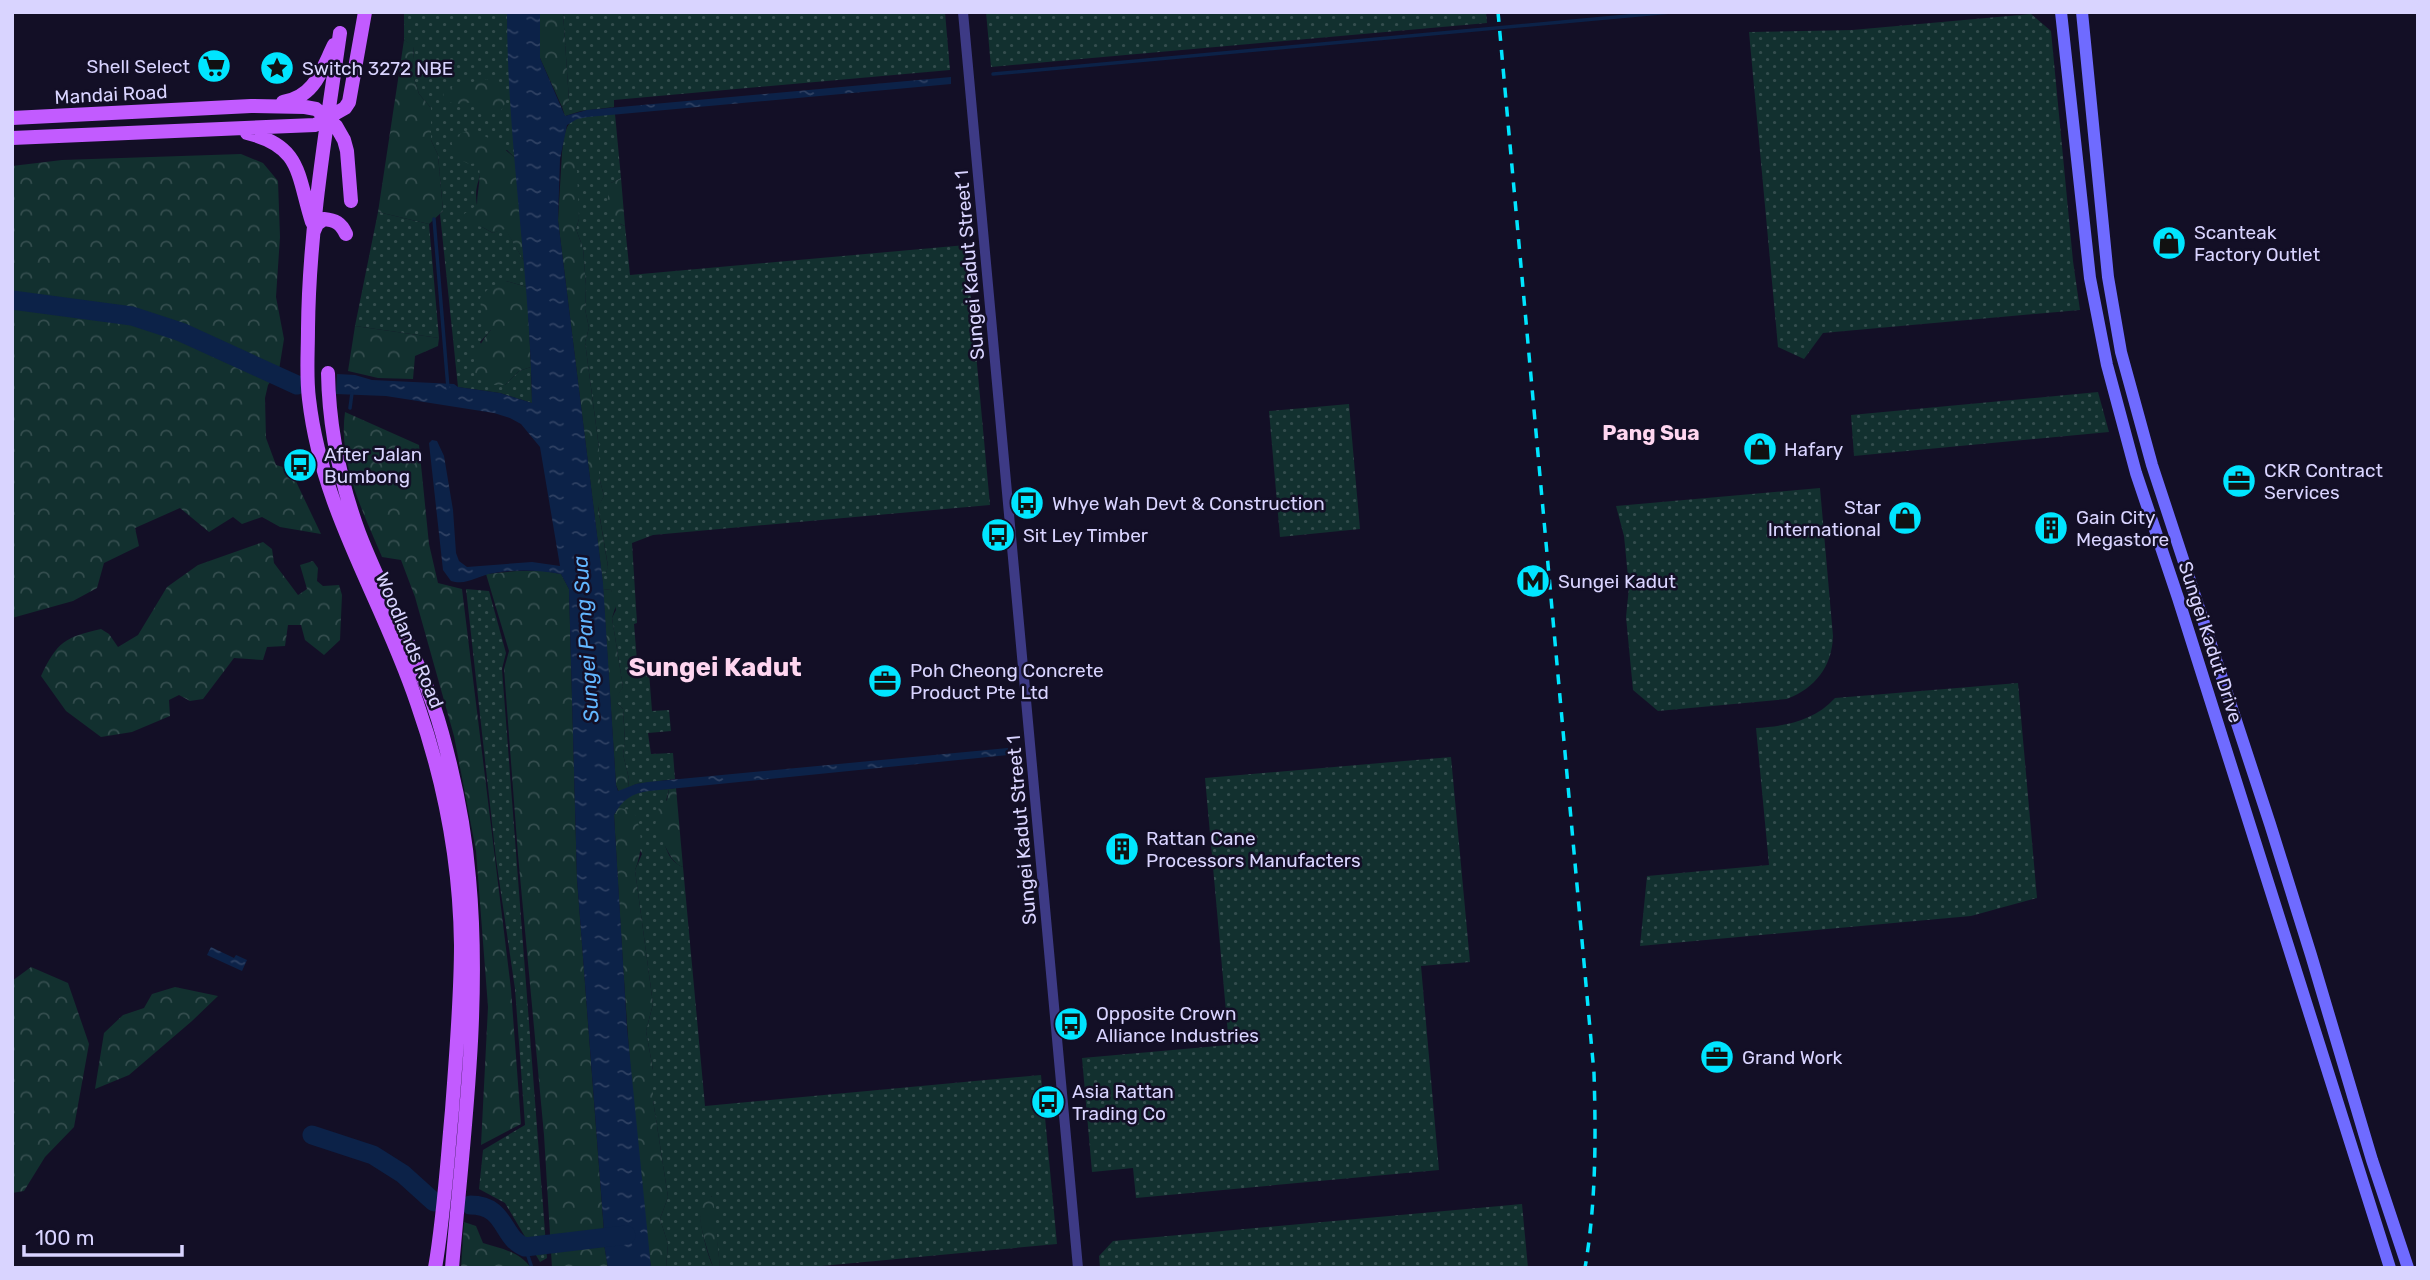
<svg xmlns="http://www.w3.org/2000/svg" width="2430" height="1280" viewBox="0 0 2430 1280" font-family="Rubik,sans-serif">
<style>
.grass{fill:url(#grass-dots)}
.forest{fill:url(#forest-crowns)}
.water{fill:url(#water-ripples)}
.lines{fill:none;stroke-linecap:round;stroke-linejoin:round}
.stream{stroke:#0c2248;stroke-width:3.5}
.river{stroke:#0c2248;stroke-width:19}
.tertiary{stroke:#3d3a85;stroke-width:10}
.secondary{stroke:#6f6bff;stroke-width:12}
.primary{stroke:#c25bff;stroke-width:14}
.rail{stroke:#00e5ff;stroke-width:3.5;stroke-dasharray:10 9;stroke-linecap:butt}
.labels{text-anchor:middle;stroke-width:5;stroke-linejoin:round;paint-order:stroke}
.poi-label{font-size:19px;fill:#d9d4ff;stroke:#130f26;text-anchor:start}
.street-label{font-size:19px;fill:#d9d4ff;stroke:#130f26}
.neighbourhood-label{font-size:21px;font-weight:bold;fill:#ffd6f0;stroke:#130f26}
.water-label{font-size:21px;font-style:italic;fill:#62b6ff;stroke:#130f26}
.district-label{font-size:26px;font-weight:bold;fill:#ffd6f0;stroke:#130f26}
</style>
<defs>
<pattern id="grass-dots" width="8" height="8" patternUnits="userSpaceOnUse" patternTransform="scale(1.75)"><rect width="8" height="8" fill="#12302f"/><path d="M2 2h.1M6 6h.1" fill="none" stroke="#344d4e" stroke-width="1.8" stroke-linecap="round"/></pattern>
<pattern id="forest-crowns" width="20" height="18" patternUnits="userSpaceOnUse" patternTransform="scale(1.75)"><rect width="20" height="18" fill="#12302f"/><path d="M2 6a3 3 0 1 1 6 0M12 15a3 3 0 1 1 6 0" fill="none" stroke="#344d4e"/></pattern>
<pattern id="water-ripples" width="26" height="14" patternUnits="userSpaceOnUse" patternTransform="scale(1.75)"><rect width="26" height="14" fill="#0c2248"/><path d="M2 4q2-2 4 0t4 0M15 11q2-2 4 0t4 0" fill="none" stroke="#2f4163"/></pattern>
</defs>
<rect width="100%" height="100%" fill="#130f26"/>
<path class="grass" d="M404,12H507L515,158L507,150L479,163C481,173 480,176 477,186C474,199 479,214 482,227L493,233L505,228L524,261L527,287L506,281L491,330L480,342L505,385L519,371L531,367L532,403L500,393L458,387L440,214L443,211L438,155L431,140V108L419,94L412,72L414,47L404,40Z
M563,12H945L950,70L614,100V107L581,111L565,116L562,107L569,101Z
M986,12H1486L1487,23L991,67Z
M2031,14L2051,31L2073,261L2080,310L1823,333L1804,359L1778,347L1749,32L1852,30Z
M615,114L621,178L611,183L620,224L625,226L630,275L966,245L990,505L653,535L632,543L637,623L634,624L638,673L649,672L652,711L669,710L671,731L648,733L651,754L673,753L675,779L636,784L628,788L629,779L623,754L625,742L623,709L617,703V696L623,687L612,618L616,610L611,590L603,589L602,576L606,573L608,566L598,506L604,496L599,477V448L585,342L589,328L585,309L586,286L583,248L576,229L579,219L570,153H562C563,145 564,130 569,124C578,113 603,115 615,114Z
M378,212L429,224L439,338L355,326Z
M2098,392L2109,432L1854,456L1851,415Z
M1349,404L1360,529L1280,537L1269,411Z
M1820,488L1833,636C1832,667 1815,688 1787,699L1658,711L1633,690L1626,617L1629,587L1624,536L1616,506Z
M466,589L489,591L506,653L502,669L547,1258L540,1262L505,1203L479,1189L483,1150L525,1125L515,989L496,859Z
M2018,683L2037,898L1971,916L1640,946L1647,876L1769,865L1756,728C1786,726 1814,721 1835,698Z
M1451,757L1470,962L1421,966L1439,1170L1136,1198L1133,1168L1092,1172L1082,1058L1229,1045L1205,778Z
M669,789C663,811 655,856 683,867L705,1106L1041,1075L1057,1244L800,1268H720L712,1196L700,1217C702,1231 707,1256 714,1268H666L668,1244L660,1219L668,1197L653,1100V1070L646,1031L653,1004L635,870L642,854L618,808C629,790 650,790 669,789Z
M1522,1204L1528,1268H1100L1099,1256L1113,1241Z"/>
<path class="forest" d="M540,12H563L569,101L562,107L540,58Z
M404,40L414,46L412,72L419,94L431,108V140L438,155L443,211L429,224L378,212Z
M487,79L502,88L506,102L500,112L485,111L476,102L456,104L444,101L443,91L453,86Z
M471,129L496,142L515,158L524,261L505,229L493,233L482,227L465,223L464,214L477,205C477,190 482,178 478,163L469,164L454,157L451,138Z
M562,153H570L574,158L577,171L579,219L576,229L583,248L586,286L585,309L589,328L585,342L599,448V477L604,496L598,507L608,567L606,573L602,576L558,220Z
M241,154L263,163L278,181L280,237L276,297L284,339L279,370L268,385L265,398L266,438L276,465L290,469L321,534L280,527L262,517L242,524L233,517L209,532L180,508L135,528L139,546L104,563L97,588L73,601L12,618V166L62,160Z
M621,178L625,226C607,219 605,199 611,183Z
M506,281L527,287L531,367L519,371L505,385C499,385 489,386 484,382C462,371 480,342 491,330L482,318L480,298L488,289Z
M355,326L439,338L438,346L415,356L413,379L378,378L348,371Z
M345,412L419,445L429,544L438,583L462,589L511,989L521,1124L481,1145L488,1007L476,851L454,736L415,597L401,560L382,557C363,512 338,463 345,412Z
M263,542L272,549L274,563L298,595L307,589L300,565L313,561L318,568L317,581L323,586L339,585L342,595L340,640L324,655L305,640L301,625H288L285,646L267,647L263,660L234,658L203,699L190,701L179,695L169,700L170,716L132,732L101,737L66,711L41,676C57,642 65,637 101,629L109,634L118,647L138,635L167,587L198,565Z
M517,571H544L561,574L569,589L577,879L604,1232L603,1238L608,1268H552L544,1135L518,855L504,669L509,651L486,574Z
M603,589L611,590L617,602L612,618L623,687L617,697V703L623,709L625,743L623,754L629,779L628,788L619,792L616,785Z
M676,788L683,867C667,861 667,841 654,831L659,807L667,800L669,789Z
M618,808L633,810C643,830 643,851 635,870L653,1004L646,1031L653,1070V1100L668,1197L660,1219L668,1244L666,1268H651C631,1118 623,966 614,815Z
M31,967L68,983L89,1044L74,1127L45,1157L24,1191L12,1193V981Z
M175,987L218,996L192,1021L129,1075L95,1089L104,1033L123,1015L144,1008L152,994Z
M713,1196L720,1268H714C710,1261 700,1226 700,1218C700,1213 702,1206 704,1201Z
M464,1222L476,1226L483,1243C500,1248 520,1252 531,1268H461Z"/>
<path class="water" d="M507,12H540V58L565,116L587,110L951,77V84L588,117L577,119L567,125L560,159L558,220L603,583L616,785L618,791L636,784L648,782L1008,748V755L649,791C632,793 622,800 614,815L627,1028L651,1268H608L603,1238L604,1231L577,879L569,589L561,574C539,570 516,569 494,573C478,575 467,586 451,581L443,570L429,443L432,440L437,441L444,456L453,510L456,553L459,561L467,567L532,562L560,566L540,447L521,424L510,418L494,413L386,396L336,394L337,374L355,375L372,380L454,384L458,387L500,393L532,403C530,272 507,143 507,12Z
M211,947L234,958L236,955L247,960L242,971L207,955Z"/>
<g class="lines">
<path class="stream" d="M993,74L1671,12
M434,219L448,388
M350,408L352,393
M525,1247L532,1268"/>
<path class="river" d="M12,300L132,316L181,332L297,385
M312,1135L373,1155L403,1174L434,1202
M470,1205C507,1205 501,1238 525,1247L626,1235"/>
<path class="tertiary" d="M963,12L1078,1268"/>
<path class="secondary" d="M2061,12L2090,278L2107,365L2136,473L2178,598L2390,1268
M2082,12L2108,277L2121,352L2152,465L2270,824L2311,955L2372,1160L2408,1268"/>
<path class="primary" d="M340,33C326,131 309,230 308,329C308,352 306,376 309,399C322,512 382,598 417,703C444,780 460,863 461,945C461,1000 456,1055 452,1110C447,1163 444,1216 435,1268
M283,102C315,97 322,69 334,45
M12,118L251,106L305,107L316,109L336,126L344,140L347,151L351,201
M247,133C302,146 297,175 312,222
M12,138L315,125L345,108L349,102L365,12
M314,231L317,224L324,219C335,220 341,223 346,234
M328,373C329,429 340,481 359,533C385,601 423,663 442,733C455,780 465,829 469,878C481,1007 463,1139 452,1268"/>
<path class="rail" d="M1498,12L1594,1073C1596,1139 1596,1203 1585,1268"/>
</g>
<defs>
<g id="supermarket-disc" transform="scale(1.75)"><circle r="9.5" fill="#00e5ff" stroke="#130f26"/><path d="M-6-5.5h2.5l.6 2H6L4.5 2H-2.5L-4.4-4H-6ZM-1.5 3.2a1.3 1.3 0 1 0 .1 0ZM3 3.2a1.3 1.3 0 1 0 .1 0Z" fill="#111"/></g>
<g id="sight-disc" transform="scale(1.75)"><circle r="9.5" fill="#00e5ff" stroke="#130f26"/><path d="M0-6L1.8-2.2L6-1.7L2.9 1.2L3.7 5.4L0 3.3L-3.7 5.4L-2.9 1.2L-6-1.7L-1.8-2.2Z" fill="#111"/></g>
<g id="shop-disc" transform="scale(1.75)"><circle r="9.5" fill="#00e5ff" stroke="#130f26"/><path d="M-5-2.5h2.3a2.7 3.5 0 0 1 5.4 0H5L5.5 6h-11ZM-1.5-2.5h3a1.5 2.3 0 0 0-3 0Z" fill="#111"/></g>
<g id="bus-disc" transform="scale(1.75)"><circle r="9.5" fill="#00e5ff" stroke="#130f26"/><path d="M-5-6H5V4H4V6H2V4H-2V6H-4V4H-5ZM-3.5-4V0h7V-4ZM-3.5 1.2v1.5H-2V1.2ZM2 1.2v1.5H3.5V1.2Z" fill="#111"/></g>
<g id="office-disc" transform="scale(1.75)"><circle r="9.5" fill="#00e5ff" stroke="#130f26"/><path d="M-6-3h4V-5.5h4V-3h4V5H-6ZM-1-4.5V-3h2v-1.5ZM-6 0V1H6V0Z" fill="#111"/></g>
<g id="building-disc" transform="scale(1.75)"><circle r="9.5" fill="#00e5ff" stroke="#130f26"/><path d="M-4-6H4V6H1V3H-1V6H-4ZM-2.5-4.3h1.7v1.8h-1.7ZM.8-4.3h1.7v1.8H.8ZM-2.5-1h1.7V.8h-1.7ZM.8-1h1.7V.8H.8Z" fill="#111"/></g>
<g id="metro-disc" transform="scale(1.75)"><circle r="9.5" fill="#00e5ff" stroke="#130f26"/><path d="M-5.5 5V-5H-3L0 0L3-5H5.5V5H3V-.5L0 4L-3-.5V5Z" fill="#111"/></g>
</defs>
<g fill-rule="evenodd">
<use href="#supermarket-disc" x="214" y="66"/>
<use href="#sight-disc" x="277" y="68"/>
<use href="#shop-disc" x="2169" y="243"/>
<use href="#shop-disc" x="1760" y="449"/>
<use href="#bus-disc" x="300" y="465"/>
<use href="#office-disc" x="2239" y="481"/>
<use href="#bus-disc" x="1027" y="503"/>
<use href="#shop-disc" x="1905" y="518"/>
<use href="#building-disc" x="2051" y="528"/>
<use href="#bus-disc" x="998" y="535"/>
<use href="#metro-disc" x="1533" y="581"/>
<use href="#office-disc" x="885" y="681"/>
<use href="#building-disc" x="1122" y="849"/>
<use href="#bus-disc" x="1071" y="1024"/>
<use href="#office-disc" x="1717" y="1057"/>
<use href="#bus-disc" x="1048" y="1102"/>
</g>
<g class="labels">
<g class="poi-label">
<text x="190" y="73" text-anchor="end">Shell Select</text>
<text x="302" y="75">Switch 3272 NBE</text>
<text x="2194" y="239">Scanteak<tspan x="2194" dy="22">Factory Outlet</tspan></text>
<text x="1784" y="456">Hafary</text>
<text x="324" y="461">After Jalan<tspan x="324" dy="22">Bumbong</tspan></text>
<text x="2264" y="477">CKR Contract<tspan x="2264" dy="22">Services</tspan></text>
<text x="1052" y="510">Whye Wah Devt &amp; Construction</text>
<text x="1881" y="514" text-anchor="end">Star<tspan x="1881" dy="22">International</tspan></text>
<text x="2076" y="524">Gain City<tspan x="2076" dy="22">Megastore</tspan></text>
<text x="1023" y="542">Sit Ley Timber</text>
<text x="1558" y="588">Sungei Kadut</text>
<text x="910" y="677">Poh Cheong Concrete<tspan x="910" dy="22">Product Pte Ltd</tspan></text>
<text x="1146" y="845">Rattan Cane<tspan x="1146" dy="22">Processors Manufacters</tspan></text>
<text x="1096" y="1020">Opposite Crown<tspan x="1096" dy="22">Alliance Industries</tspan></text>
<text x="1742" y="1064">Grand Work</text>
<text x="1072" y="1098">Asia Rattan<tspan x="1072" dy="22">Trading Co</tspan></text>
</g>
<g class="street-label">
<text transform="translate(111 94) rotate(-3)" y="7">Mandai Road</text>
<text transform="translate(969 265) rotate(-95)" y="7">Sungei Kadut Street 1</text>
<text transform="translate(410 640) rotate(67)" y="7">Woodlands Road</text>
<text transform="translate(2211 642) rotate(72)" y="7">Sungei Kadut Drive</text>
<text transform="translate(1021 830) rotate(-95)" y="7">Sungei Kadut Street 1</text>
</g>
<g class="neighbourhood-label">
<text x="1651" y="440">Pang Sua</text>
</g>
<g class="water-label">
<text transform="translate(586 639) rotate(-94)" y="7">Sungei Pang Sua</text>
</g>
<g class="district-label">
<text x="715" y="676">Sungei Kadut</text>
</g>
</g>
<rect width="2430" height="1280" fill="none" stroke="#d9d4ff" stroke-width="28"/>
<path d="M24 1245v10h158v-10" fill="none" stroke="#d9d4ff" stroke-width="3.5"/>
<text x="35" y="1245" font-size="21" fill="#d9d4ff" stroke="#130f26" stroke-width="5" paint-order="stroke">100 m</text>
</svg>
